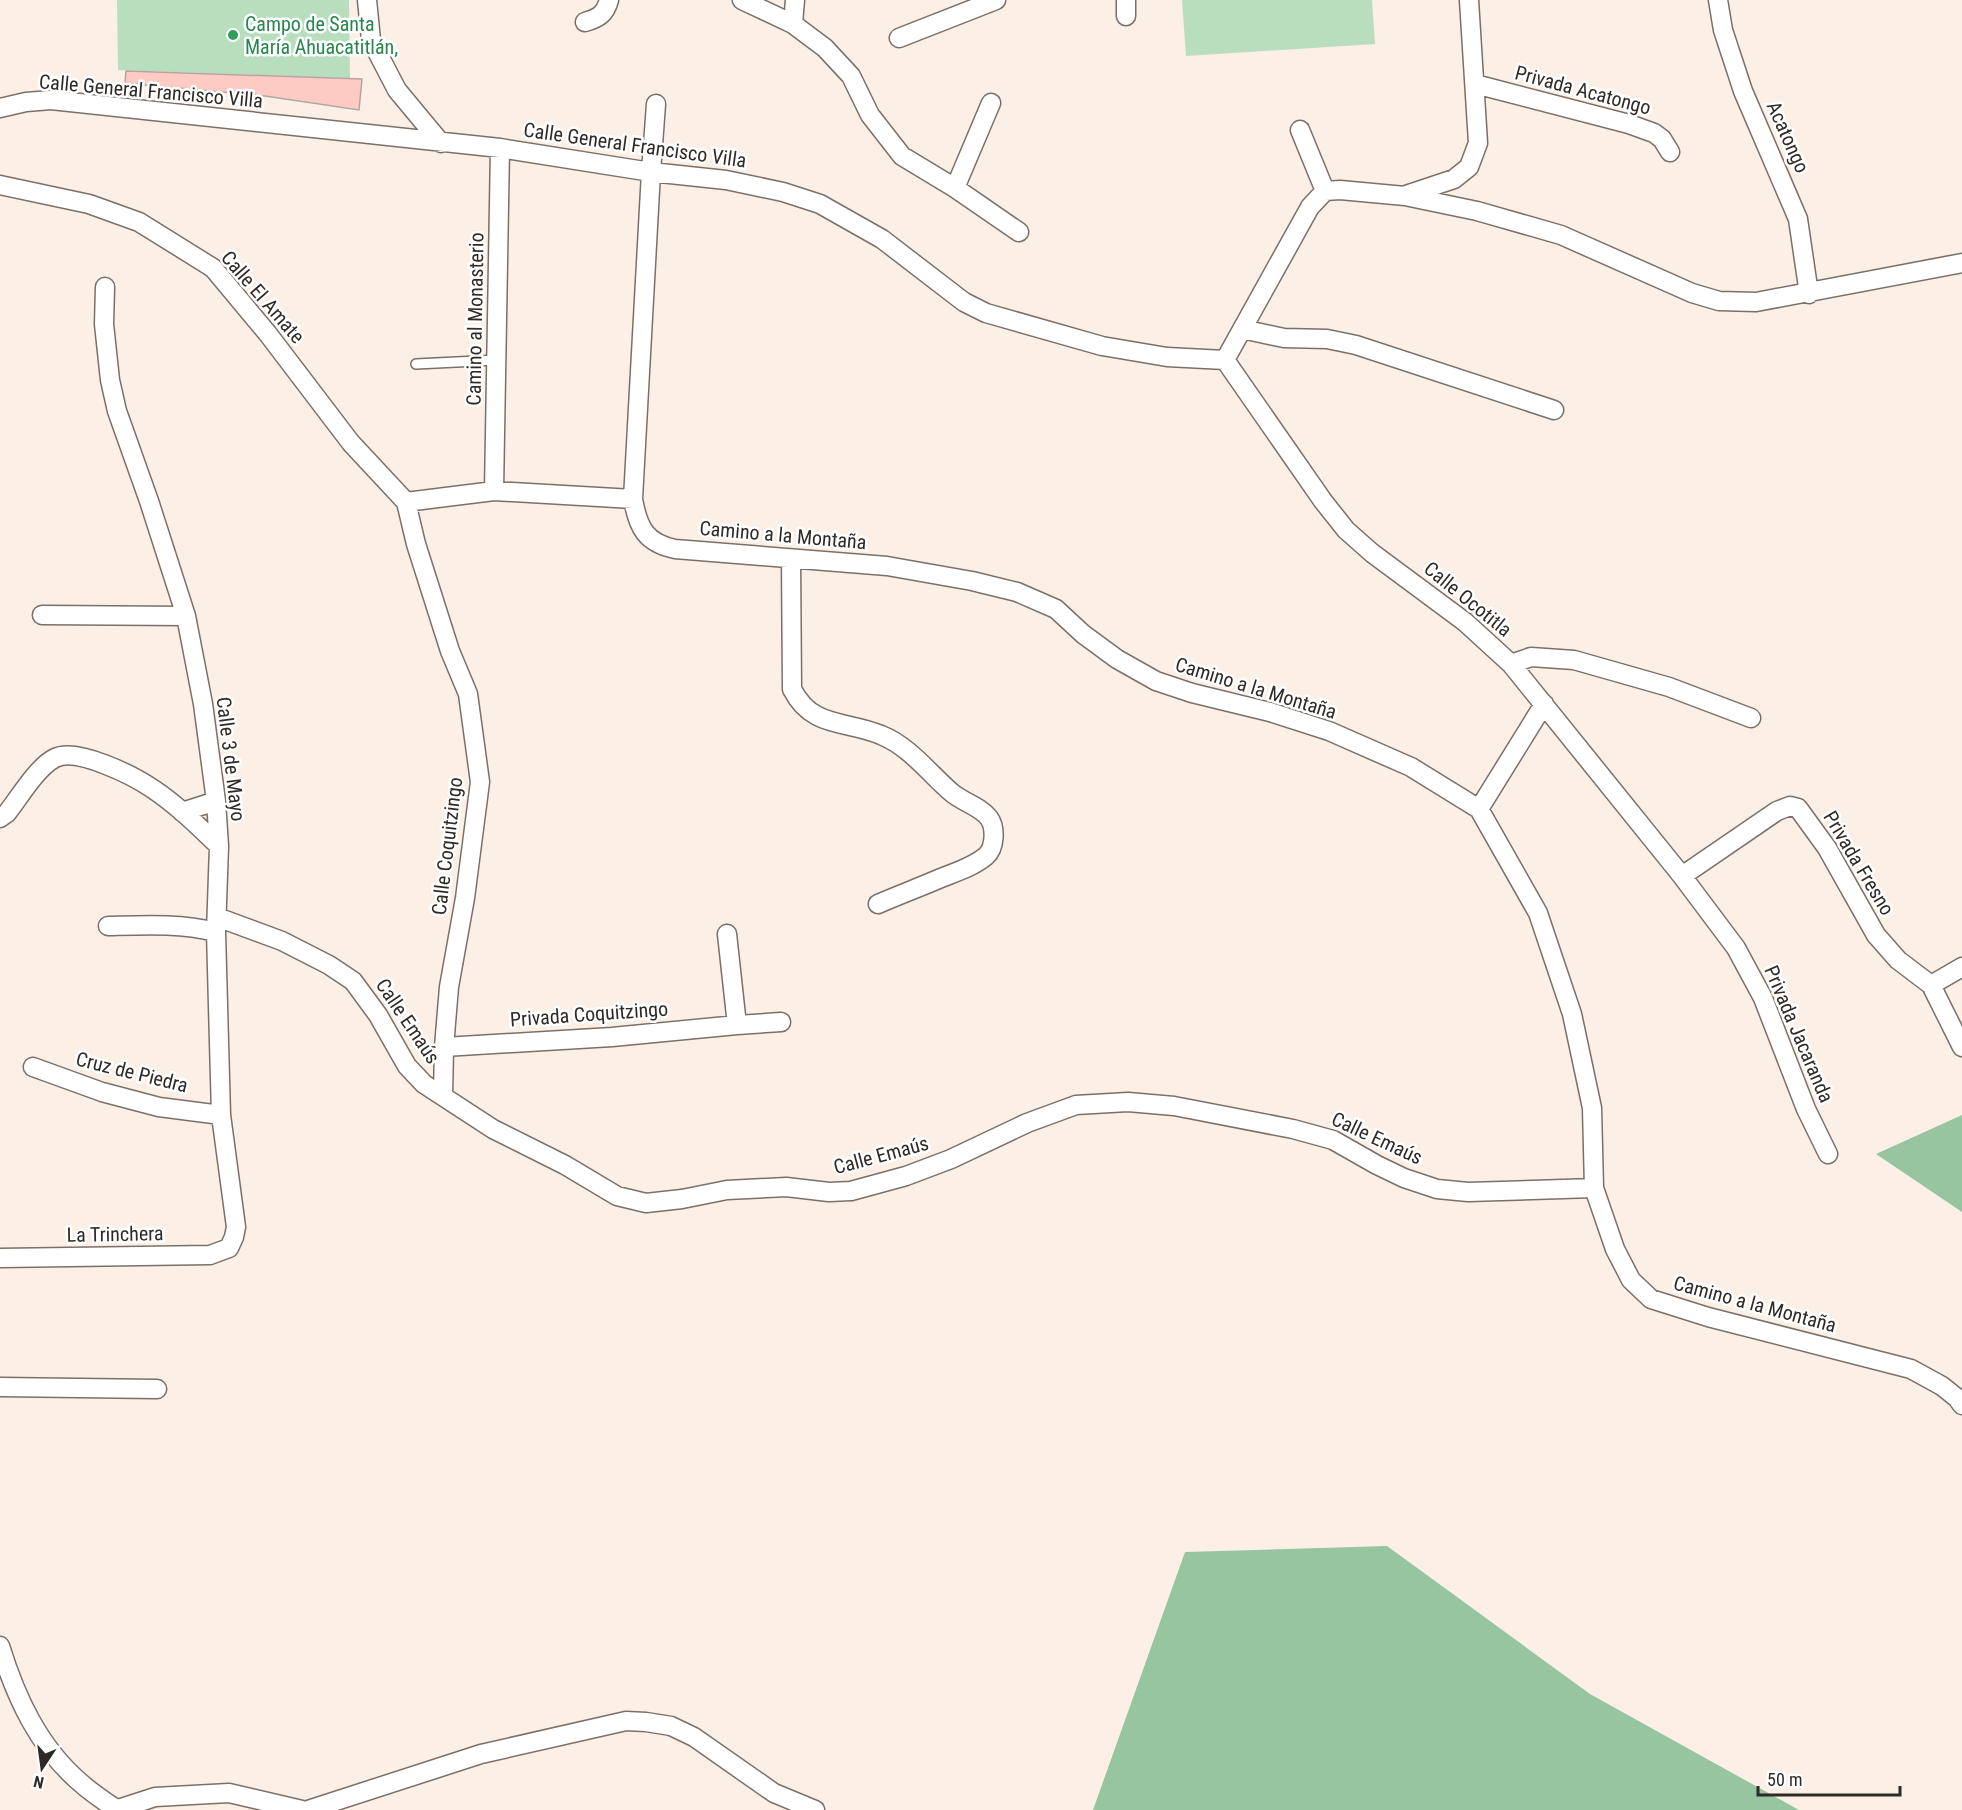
<svg xmlns="http://www.w3.org/2000/svg" width="1962" height="1810" viewBox="0 0 1962 1810" font-family="'Roboto Condensed',sans-serif">
<style>
.green{fill:#b8debe}
.forest{fill:#97c59f}
.building{fill:#fdcbc3;stroke:#b4a5a2;stroke-width:1.5}
.lines{fill:none;stroke-linecap:round;stroke-linejoin:round}
.service-casing{stroke:#7a7068;stroke-width:12}
.minor-casing{stroke:#7a7068;stroke-width:21}
.service{stroke:#fff;stroke-width:9}
.minor{stroke:#fff;stroke-width:18}
.leisure-dot{fill:#2e9e5b;stroke:#fff;stroke-width:2}
.labels{text-anchor:middle;stroke-width:5;stroke-linejoin:round;paint-order:stroke}
.leisure-label{font-size:20px;fill:#27864d;stroke:#fff;text-anchor:start}
.street-label{font-size:20px;fill:#2e2a26;stroke:#fff}
</style>
<rect width="100%" height="100%" fill="#fbefe6"/>
<path class="green" d="M117,0H349L350,78L118,70Z
M1182,0H1372L1375,44L1186,56Z"/>
<path class="forest" d="M1962,1115V1212L1876,1154Z
M1387,1546L1590,1694L1799,1810H1093L1185,1552Z"/>
<path class="building" d="M126,71L362,79L359,110L265,96L125,83Z"/>
<g class="lines">
<g class="service-casing">
<path id="service" d="M416,364L497,360"/>
</g>
<g class="minor-casing">
<path id="minor" d="M367,0L371,40L397,90L441,143
M742,0L793,24L825,48L851,76L870,115L902,156L955,188L1019,232
M1718,0L1723,30L1743,91L1798,219L1809,294
M1126,16V0
M585,22C599,18 605,14 609,0
M793,24L795,0
M899,38L996,0
M1475,84L1629,124L1654,133L1662,139L1670,152
M656,104L651,172L633,499C638,528 646,543 675,549L887,566L972,581L1017,592L1056,609L1083,634L1117,659L1156,681L1192,693L1270,712L1329,731L1411,767L1479,809L1538,913L1572,1014L1592,1108L1594,1188L1615,1249L1631,1280L1651,1299L1708,1317L1911,1369L1942,1386L1957,1398L1962,1405
M0,108L26,102L51,100L500,148L651,172L726,180L783,192L820,204L882,239L964,302L986,313L1102,346L1167,357L1225,360
M1300,130L1325,191
M0,185L89,204L139,222L213,268L268,334L351,443L406,502L416,544L450,651L468,694L480,782L465,898L449,987L444,1047L443,1096
M955,188L991,103
M1406,195L1454,179L1469,167L1478,143L1469,0
M1242,329L1284,338L1327,339L1356,345L1554,410
M1225,360L1323,501L1346,530L1372,553L1465,622L1511,664L1682,876L1736,948L1763,998L1806,1109L1828,1154
M1225,360L1310,207L1325,191L1340,190L1405,196L1477,211L1561,235L1692,293L1719,301L1756,302L1962,263
M494,491L500,148
M406,502L494,491L633,499
M791,559L792,689C812,729 846,720 881,735C909,746 929,773 951,792C962,802 980,806 989,818C996,828 995,848 986,856C973,867 956,872 941,878C920,887 899,895 878,904
M42,615L186,616
M1511,664L1531,657L1574,660L1669,687L1751,718
M1479,809L1544,704
M182,812L216,801
M0,818L7,813C19,798 37,767 55,758C77,747 134,776 153,789C177,805 198,826 219,846
M1682,876L1777,811L1790,806L1798,808L1827,848L1876,935L1898,960L1931,985L1962,967
M217,917L282,941L329,965L353,981L378,1015L407,1066L424,1084L493,1129L565,1165L617,1196L646,1203L682,1199L727,1190L786,1187L829,1192L851,1191L906,1176L951,1159L1027,1123L1076,1105L1128,1102L1174,1106L1293,1129L1333,1140L1377,1165L1404,1178L1437,1189L1468,1192L1594,1188
M108,926C145,925 180,923 216,932
M727,934L737,1025
M1931,985L1962,1047
M444,1047L612,1037L737,1025L781,1022
M33,1067L102,1092L159,1107L221,1115
M0,1258L210,1255L229,1248L234,1237L236,1227L221,1115L216,932L219,846L216,801L203,704L186,616L149,501L117,411L110,380L104,324L105,287
M0,1387L157,1389
M0,1646C16,1698 39,1748 82,1784C92,1793 104,1801 116,1809
M115,1810L155,1797L229,1793L302,1810
M308,1810L481,1754L626,1721L646,1722L671,1726L694,1737L774,1793L815,1810"/>
</g>
<use href="#service" class="service"/>
<use href="#minor" class="minor"/>
</g>
<circle class="leisure-dot" cx="233" cy="35" r="6"/>
<g class="labels">
<g class="leisure-label">
<text x="245" y="31">Campo de Santa<tspan x="245" dy="23">María Ahuacatitlán,</tspan></text>
</g>
<g class="street-label">
<text transform="translate(1583 90) rotate(15)" y="7">Privada Acatongo</text>
<text transform="translate(151 91) rotate(5)" y="7">Calle General Francisco Villa</text>
<text transform="translate(1788 137) rotate(66)" y="7">Acatongo</text>
<text transform="translate(635 145) rotate(8)" y="7">Calle General Francisco Villa</text>
<text transform="translate(263 297) rotate(49)" y="7">Calle El Amate</text>
<text transform="translate(475 319) rotate(-89)" y="7">Camino al Monasterio</text>
<text transform="translate(783 535) rotate(5)" y="7">Camino a la Montaña</text>
<text transform="translate(1468 599) rotate(39)" y="7">Calle Ocotitla</text>
<text transform="translate(1256 688) rotate(17)" y="7">Camino a la Montaña</text>
<text transform="translate(231 759) rotate(83)" y="7">Calle 3 de Mayo</text>
<text transform="translate(447 846) rotate(-83)" y="7">Calle Coquitzingo</text>
<text transform="translate(1859 863) rotate(59)" y="7">Privada Fresno</text>
<text transform="translate(589 1014) rotate(-4)" y="7">Privada Coquitzingo</text>
<text transform="translate(408 1021) rotate(56)" y="7">Calle Emaús</text>
<text transform="translate(1799 1034) rotate(67)" y="7">Privada Jacaranda</text>
<text transform="translate(132 1072) rotate(14)" y="7">Cruz de Piedra</text>
<text transform="translate(1377 1138) rotate(25)" y="7">Calle Emaús</text>
<text transform="translate(881 1155) rotate(-15)" y="7">Calle Emaús</text>
<text transform="translate(115 1234) rotate(-1)" y="7">La Trinchera</text>
<text transform="translate(1755 1304) rotate(15)" y="7">Camino a la Montaña</text>
</g>
</g>
<g transform="translate(42 1768) rotate(193)" stroke="#ffffff" stroke-width="4.5" paint-order="stroke">
<path d="M0-4.5L10 22L0 15L-10 22Z" fill="#2e2a26"/>
<text y="-9" font-size="16" font-weight="bold" text-anchor="middle" fill="#2e2a26">N</text>
</g>
<path d="M1758 1786v9h142v-9" fill="none" stroke="#2e2a26" stroke-width="3"/>
<text x="1767" y="1786" font-size="18" fill="#2e2a26" stroke="#ffffff" stroke-width="4.5" paint-order="stroke">50 m</text>
</svg>
